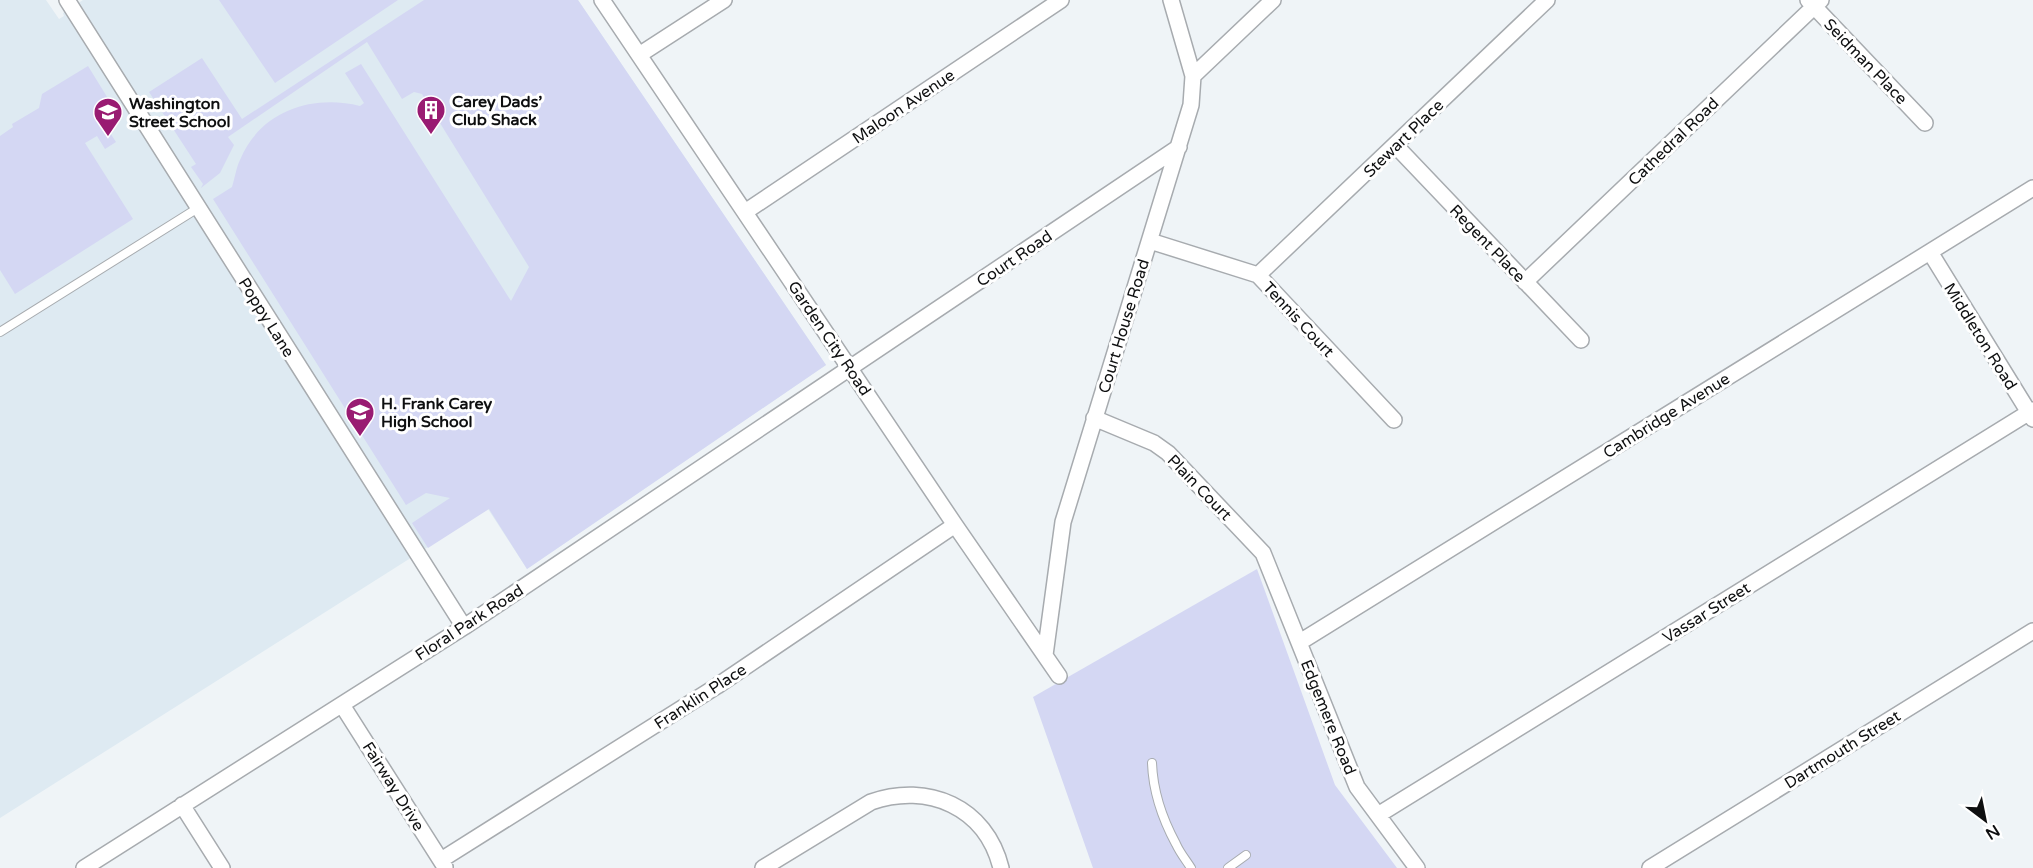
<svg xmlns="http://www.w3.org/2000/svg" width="2033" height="868" viewBox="0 0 2033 868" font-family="'Varela Round',sans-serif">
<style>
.built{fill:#deeaf2}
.green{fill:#d4d7f3}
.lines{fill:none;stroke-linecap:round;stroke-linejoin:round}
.lane-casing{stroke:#a7abaf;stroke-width:10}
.street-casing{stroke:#a7abaf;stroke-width:18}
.lane{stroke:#fff;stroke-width:8}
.street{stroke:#fff;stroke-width:15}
.labels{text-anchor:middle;stroke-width:6;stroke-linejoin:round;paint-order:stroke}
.street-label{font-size:16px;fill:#0e0f10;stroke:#fff}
.poi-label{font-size:16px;font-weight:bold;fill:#0e0f10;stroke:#fff;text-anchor:start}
</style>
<rect width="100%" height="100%" fill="#eff4f7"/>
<path class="built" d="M0,0H46L59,19L64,16L63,13L83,0H578L826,365L527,569L488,509L0,818Z"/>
<path class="green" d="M219,0H398L275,83Z
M424,0H578L826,365L527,569L489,509L428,548L412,523L450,498L426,493L406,505L213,199L232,187C235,178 236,168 240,160C260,111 312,94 360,106L364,103L345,73L361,64L511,301L529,267L422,94L414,92L402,99L367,42L228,137L234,145L220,173L201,188L203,184L191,167L196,164L149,92L202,58L242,119Z
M88,66L117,113L103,122L116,142L105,149L97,136L85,143L133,219L15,294L0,270V136L13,127L12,124L39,108L42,94Z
M1257,569L1335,785L1397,868H1093L1033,697Z"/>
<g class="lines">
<g class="lane-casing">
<path id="lane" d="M0,332L198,208
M1152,763C1153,791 1163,820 1176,844C1180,853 1186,860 1191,868
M1228,868L1246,855"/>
</g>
<g class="street-casing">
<path id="street" d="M67,0L464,627
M602,0L955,525L1059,676
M1808,0L1925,123
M639,55L724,0
M1193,76L1273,0
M1395,145L1581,340
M745,212L1061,0
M1150,241L1258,275L1394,420
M1930,252L2033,419
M1258,275L1547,0
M1525,282L1821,0
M1094,418L1154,443L1168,453L1263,553L1357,787L1417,868
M1300,642L2033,188
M1045,655L1063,522L1191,105L1193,76L1171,0
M342,705L445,867
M182,805L222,868
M1378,815L2033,410
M441,860L717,686L955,525
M84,868L464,627L1179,147
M763,868L871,802C928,782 986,807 1001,868
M1650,868L2033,631"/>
</g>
<use href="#lane" class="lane"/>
<use href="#street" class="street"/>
</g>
<defs>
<g id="building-pin" transform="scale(1.5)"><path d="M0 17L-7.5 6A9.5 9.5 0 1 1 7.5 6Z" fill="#991b72" stroke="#fff"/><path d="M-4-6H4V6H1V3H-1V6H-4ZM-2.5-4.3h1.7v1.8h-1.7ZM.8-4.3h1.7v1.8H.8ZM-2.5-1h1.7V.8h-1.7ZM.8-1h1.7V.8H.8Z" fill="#fff"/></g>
<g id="school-pin" transform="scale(1.5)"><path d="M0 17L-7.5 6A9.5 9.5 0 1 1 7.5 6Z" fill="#991b72" stroke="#fff"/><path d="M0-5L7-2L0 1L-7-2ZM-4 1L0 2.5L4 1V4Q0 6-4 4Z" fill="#fff"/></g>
</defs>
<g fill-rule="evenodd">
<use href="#building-pin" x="431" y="110"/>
<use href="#school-pin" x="108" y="112"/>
<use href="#school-pin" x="360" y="412"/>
</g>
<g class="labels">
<g class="street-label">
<text transform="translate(1866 61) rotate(46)" y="6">Seidman Place</text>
<text transform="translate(903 106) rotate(-34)" y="6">Maloon Avenue</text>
<text transform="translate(1403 138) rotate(-44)" y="6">Stewart Place</text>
<text transform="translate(1673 141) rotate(-44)" y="6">Cathedral Road</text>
<text transform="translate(1488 243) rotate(46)" y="6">Regent Place</text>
<text transform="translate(1014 258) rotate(-34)" y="6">Court Road</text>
<text transform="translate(267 317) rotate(58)" y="6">Poppy Lane</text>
<text transform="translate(1299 319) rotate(47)" y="6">Tennis Court</text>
<text transform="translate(1123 326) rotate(-73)" y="6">Court House Road</text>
<text transform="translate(1981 336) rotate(58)" y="6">Middleton Road</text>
<text transform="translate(830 338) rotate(56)" y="6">Garden City Road</text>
<text transform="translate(1666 415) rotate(-32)" y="6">Cambridge Avenue</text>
<text transform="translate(1200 487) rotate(46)" y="6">Plain Court</text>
<text transform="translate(1706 612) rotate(-32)" y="6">Vassar Street</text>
<text transform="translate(469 622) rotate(-33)" y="6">Floral Park Road</text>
<text transform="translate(700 696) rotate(-33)" y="6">Franklin Place</text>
<text transform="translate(1329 717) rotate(68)" y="6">Edgemere Road</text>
<text transform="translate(1842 749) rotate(-32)" y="6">Dartmouth Street</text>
<text transform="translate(394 786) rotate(58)" y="6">Fairway Drive</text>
</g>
<g class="poi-label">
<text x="452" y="107">Carey Dads’<tspan x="452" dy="18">Club Shack</tspan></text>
<text x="129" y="109">Washington<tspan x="129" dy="18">Street School</tspan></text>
<text x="381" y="409">H. Frank Carey<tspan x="381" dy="18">High School</tspan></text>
</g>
</g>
<g transform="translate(1985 820) rotate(148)" stroke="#ffffff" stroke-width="4.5" paint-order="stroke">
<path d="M0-4.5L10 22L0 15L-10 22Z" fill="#0e0f10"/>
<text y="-9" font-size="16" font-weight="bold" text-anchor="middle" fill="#0e0f10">N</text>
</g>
</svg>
